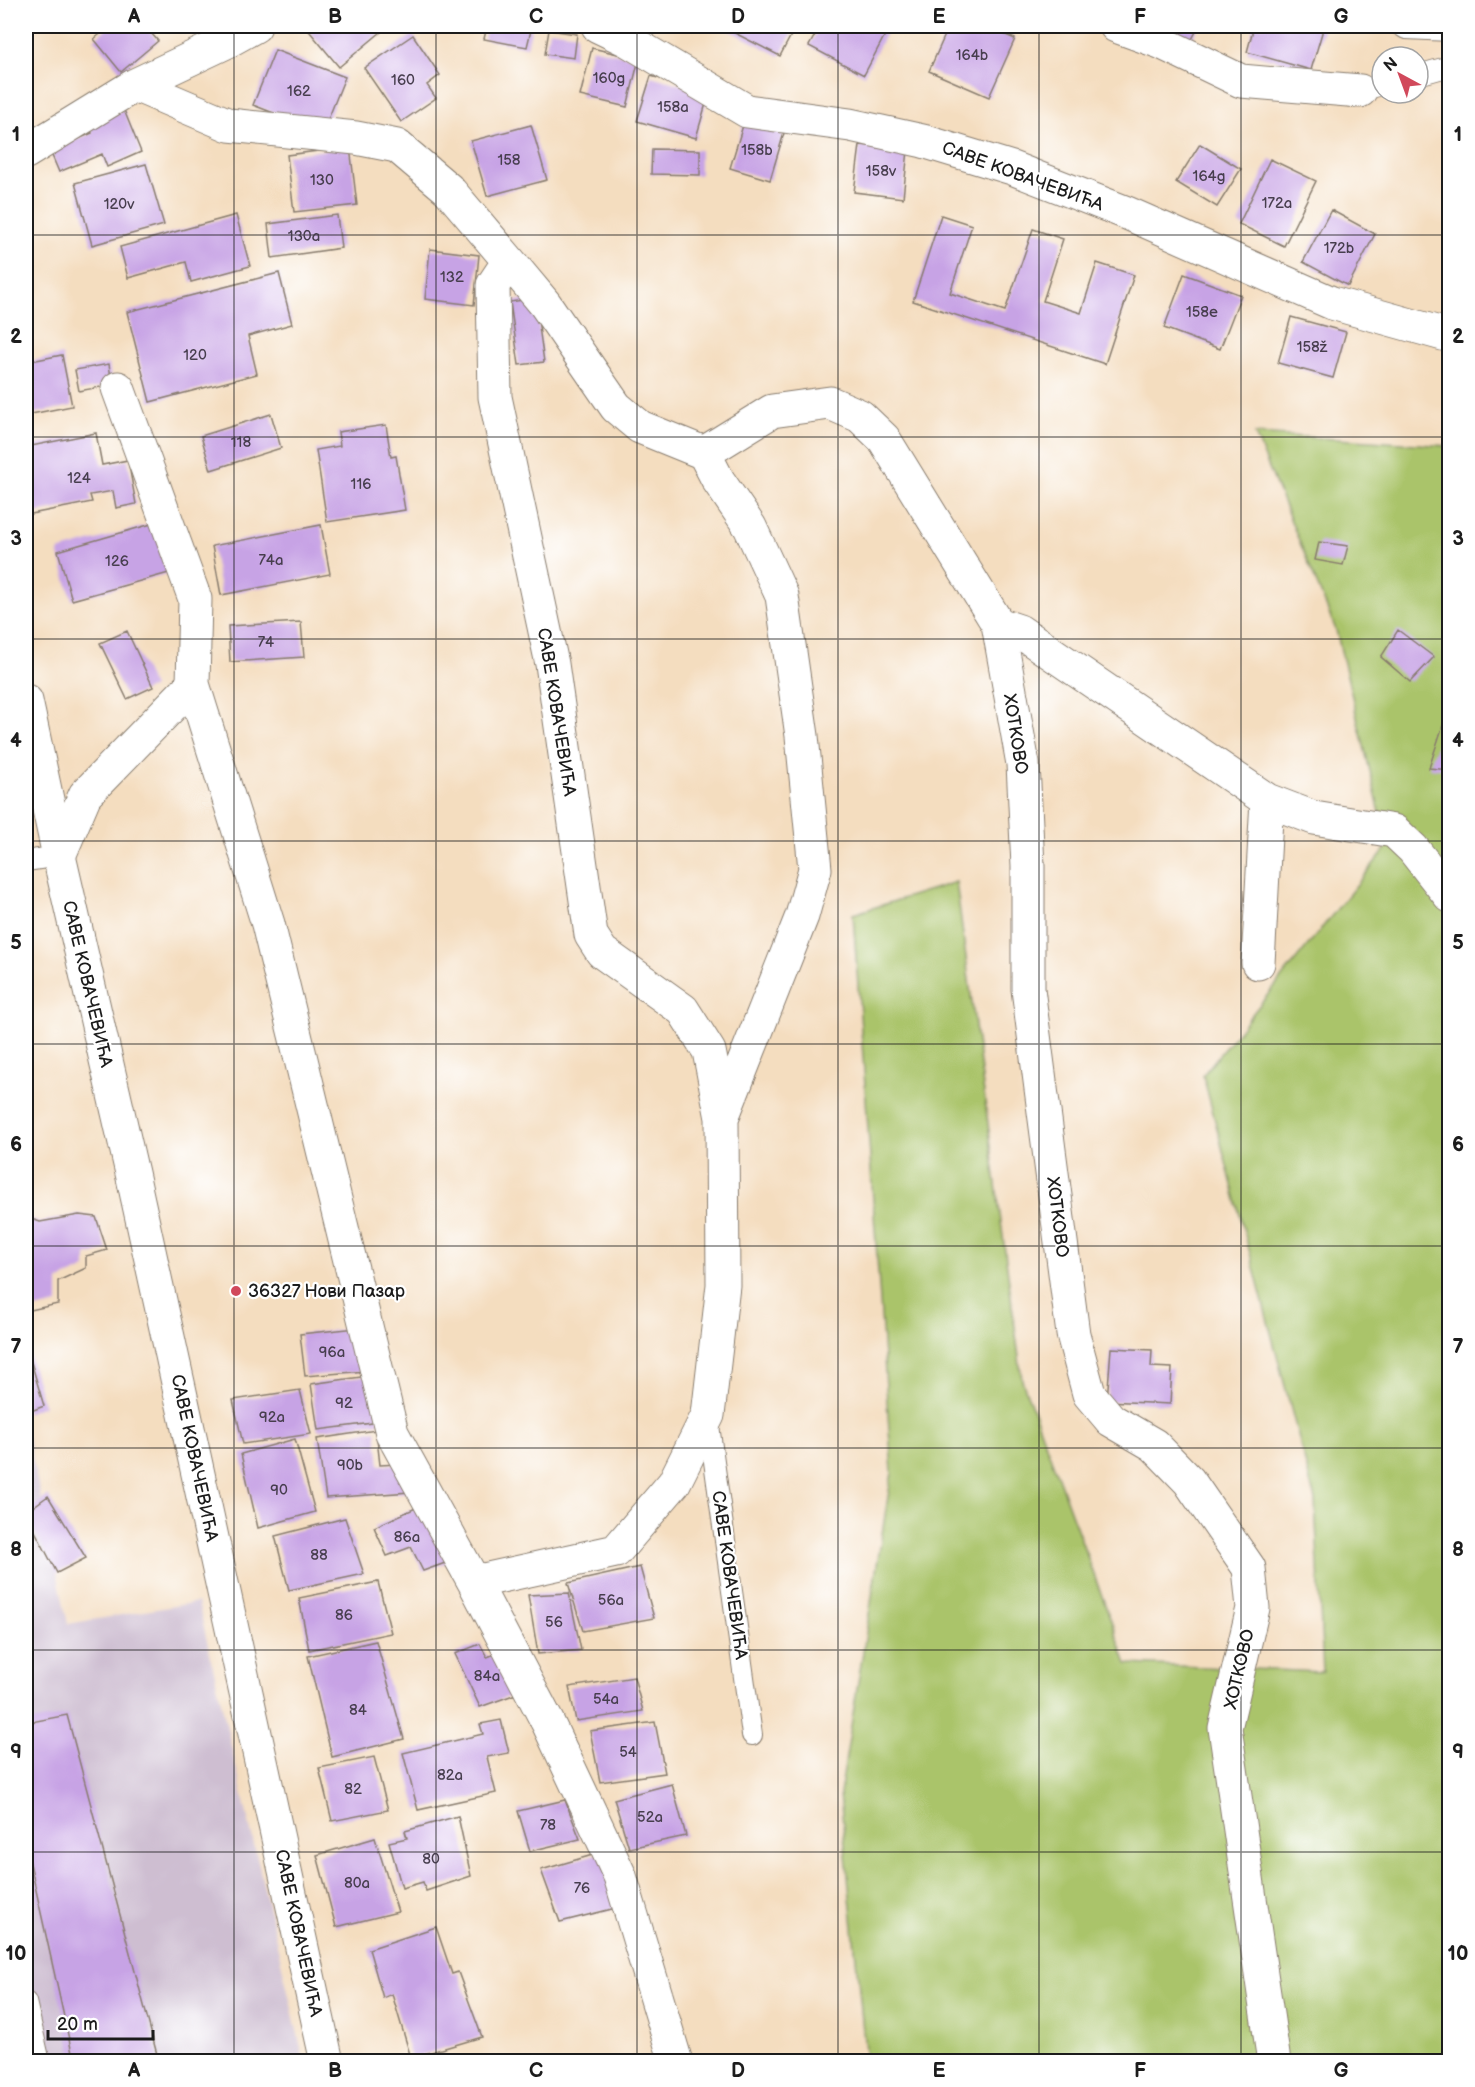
<svg xmlns="http://www.w3.org/2000/svg" width="1475" height="2087" viewBox="0 0 1475 2087" font-family="'Balsamiq Sans',sans-serif">
<style>
.industrial{fill:#cebed1}
.green{fill:#aac46b;stroke:#637044;stroke-width:1.5}
.building{fill:#c7a3e5}
.lines{fill:none;stroke-linecap:round;stroke-linejoin:round}
.lane-casing{stroke:#887c6e;stroke-width:22}
.street-casing{stroke:#887c6e;stroke-width:35}
.primary-casing{stroke:#887c6e;stroke-width:35}
.lane{stroke:#fff;stroke-width:20}
.street{stroke:#fff;stroke-width:33}
.primary{stroke:#fff;stroke-width:33}
.grid{fill:none;stroke:#1c1c1c;stroke-width:1.5;stroke-opacity:0.55}
.poi-dot{fill:#d1495b;stroke:#fff;stroke-width:2}
.labels{text-anchor:middle;stroke-width:4.5;stroke-linejoin:round;paint-order:stroke}
.number-label{font-size:15px;fill:#473e4e}
.street-label{font-size:18px;fill:#1c1c1c;stroke:#fff}
.poi-label{font-size:18px;fill:#1c1c1c;stroke:#fff;text-anchor:start}
.neatline{fill:none;stroke:#1c1c1c;stroke-width:2}
.grid-label{font-size:20px;text-anchor:middle;font-weight:bold;fill:#1c1c1c}
</style>
<rect width="100%" height="100%" fill="#fff"/>
<filter id="ink" filterUnits="userSpaceOnUse"><feTurbulence type="fractalNoise" baseFrequency=".0167" numOctaves="2"/><feDisplacementMap in="SourceGraphic" scale="12" xChannelSelector="R" yChannelSelector="G"/><feConvolveMatrix kernelMatrix="1 2 1 2 8 2 1 2 1" color-interpolation-filters="sRGB"/></filter>
<filter id="wash" filterUnits="userSpaceOnUse"><feTurbulence type="fractalNoise" baseFrequency=".008" numOctaves="4" result="noise"/><feDisplacementMap in="SourceGraphic" scale="24" xChannelSelector="R" yChannelSelector="G"/><feGaussianBlur stdDeviation="1.35" result="paint"/><feColorMatrix in="noise" values="0 0 0 0 0 0 0 0 0 0 0 0 0 0 0 0 0 1.4 0 .05"/><feComposite in="paint" operator="in"/></filter>
<g filter="url(#wash)">
<rect width="100%" height="100%" fill="#f4ddbf"/>
<path class="industrial" d="M26,1429L68,1624L198,1602L304,2061H26Z"/>
<path class="green" d="M1255,434L1449,446V2061H866L840,1794L892,1472L853,914L956,882L1022,1380L1127,1664L1323,1672L1315,1500L1203,1075L1388,846L1336,630Z"/>
<g id="blocks">
<path class="building" d="M110,26H145L158,41L121,72L94,39Z
M305,26H375L381,32L339,67Z
M487,26H532L527,47L484,39Z
M721,26H796L780,56Z
M820,26H877L887,31L864,75L809,46Z
M949,26H985L1015,39L989,97L929,71Z
M1163,26H1199L1191,41Z
M1254,26H1324L1311,70L1247,52Z
M549,30L577,34L574,58L545,54Z
M413,35L440,75L427,85L436,98L401,122L364,68Z
M592,48L639,59L627,107L580,96Z
M275,50L345,77L323,132L253,105Z
M651,76L709,93L696,138L637,121Z
M124,110L141,152L107,167L102,154L59,172L50,151L92,133L89,124Z
M744,122L784,133L770,180L730,168Z
M531,125L547,180L487,196L471,141Z
M1200,144L1241,169L1217,207L1176,182Z
M860,145L908,150L903,198L854,192Z
M350,147L357,205L294,212L287,155Z
M652,149L700,150V175L651,174Z
M1270,159L1316,181L1284,246L1239,224Z
M146,164L164,225L92,245L75,183Z
M1331,210L1375,234L1348,286L1303,262Z
M236,215L250,266L191,282L186,262L128,278L120,247Z
M337,215L341,248L272,258L268,224Z
M941,215L972,225L950,293L1005,311L1033,229L1063,239L1043,301L1081,313L1097,263L1134,275L1105,364L913,301Z
M430,249L479,255L474,305L425,299Z
M279,273L292,324L248,336L257,374L150,402L127,312Z
M1184,274L1241,295L1220,349L1164,328Z
M535,298L544,362L519,365L510,302Z
M1291,317L1346,332L1333,378L1278,363Z
M62,355L72,406L26,415V362Z
M109,364L112,385L79,391L75,370Z
M271,414L281,448L211,470L201,436Z
M386,425L391,457L396,456L405,510L327,522L316,450L340,446L338,432Z
M96,433L102,465L128,460L136,504L116,508L113,491L90,495L92,502L26,515V447Z
M162,521L176,571L72,600L58,551Z
M321,525L330,574L221,595L212,546Z
M1319,542L1348,546L1343,565L1315,560Z
M301,622L304,657L230,662L228,626Z
M1398,630L1434,657L1410,682L1381,657Z
M127,631L153,687L127,699L100,643Z
M1450,712V770L1429,768L1447,713Z
M79,1215L96,1217L107,1250L86,1256V1268L58,1281V1304L26,1311V1217L40,1222Z
M357,1328L366,1371L305,1376L300,1334Z
M26,1345L44,1406L26,1413Z
M1111,1348L1152,1350L1151,1367L1172,1368L1170,1404L1107,1401Z
M368,1376L380,1422L318,1430L311,1384Z
M300,1390L311,1434L243,1444L233,1400Z
M376,1430L380,1465L398,1464L410,1492L326,1498L317,1439Z
M295,1439L315,1512L258,1528L241,1454Z
M48,1496L86,1558L57,1573L26,1514V1512Z
M420,1506L448,1562L423,1571L411,1547L387,1556L374,1527Z
M345,1518L364,1574L289,1590L275,1536Z
M640,1567L654,1618L583,1631L568,1583Z
M378,1582L391,1633L309,1650L299,1598Z
M569,1593L581,1650L538,1654L528,1595Z
M376,1641L404,1739L332,1757L308,1656Z
M480,1644L487,1657L498,1653L516,1694L480,1707L455,1654Z
M634,1677L643,1711L576,1721L569,1687Z
M67,1715L159,2062H74L26,1845V1723Z
M501,1720L509,1753L487,1757L496,1793L418,1810L403,1753L483,1734L480,1724Z
M655,1722L665,1773L600,1782L590,1731Z
M374,1757L388,1810L332,1821L319,1768Z
M672,1784L686,1836L629,1848L614,1799Z
M565,1800L580,1839L530,1851L518,1811Z
M458,1816L471,1876L426,1891L423,1882L402,1888L389,1842L407,1838L405,1831Z
M375,1838L398,1912L336,1927L317,1855Z
M603,1852L624,1906L560,1922L541,1870Z
M436,1927L452,1974L458,1972L482,2037L411,2058L392,1994L383,1998L369,1949Z"/>
</g>
</g>
<g filter="url(#ink)">
<use href="#blocks" fill-opacity="0" stroke="#887c6e" stroke-width="1.5"/>
<g class="lines">
<g class="lane-casing">
<path id="lane" d="M1401,26L1406,29L1450,31
M1418,75L1450,66
M1360,91L1382,85
M26,861L59,856
M708,1418L752,1735
M26,2002L40,2062"/>
</g>
<g class="street-casing">
<path id="street" d="M598,26L629,41L747,111L850,125L923,141L1012,168L1127,213L1332,303L1450,336
M1116,26L1160,42L1241,81L1360,91
M135,85L229,125L356,138L397,146L448,189L509,261L545,304L616,407L640,427L704,453L718,480L750,527L782,596L802,736L815,869L802,916L722,1118
M26,152L135,85L226,42L255,26
M118,388L195,599L193,684L268,924L392,1433L474,1582L548,1723L620,1876L676,2062
M704,453L772,411L830,403L860,416L884,439L998,624L1023,764L1028,866V989L1073,1334L1089,1394L1111,1420L1154,1445L1189,1481L1249,1568L1253,1608L1225,1728L1274,2062
M998,624L1019,631L1267,800L1258,963
M1267,800L1314,818L1394,831L1413,849L1450,896
M59,856L85,795L193,684
M474,1582L616,1551L674,1483L708,1415L723,1285L722,1118L709,1051L683,1010L602,952L591,935L552,664L495,397L493,285L509,261"/>
</g>
<g class="primary-casing">
<path id="primary" d="M26,701L59,856L132,1173L327,2062"/>
</g>
<use href="#lane" class="lane"/>
<use href="#street" class="street"/>
<use href="#primary" class="primary"/>
</g>
</g>
<path class="grid" d="M234,26V2062M436,26V2062M637,26V2062M838,26V2062M1039,26V2062M1241,26V2062M26,235H1450M26,437H1450M26,639H1450M26,841H1450M26,1044H1450M26,1246H1450M26,1448H1450M26,1650H1450M26,1852H1450"/>
<circle class="poi-dot" cx="236" cy="1291" r="6"/>
<g class="labels">
<g class="number-label">
<text x="972" y="60">164b</text>
<text x="609" y="83">160g</text>
<text x="403" y="85">160</text>
<text x="299" y="96">162</text>
<text x="673" y="112">158a</text>
<text x="757" y="155">158b</text>
<text x="509" y="165">158</text>
<text x="881" y="176">158v</text>
<text x="1209" y="181">164g</text>
<text x="322" y="185">130</text>
<text x="1277" y="208">172a</text>
<text x="119" y="209">120v</text>
<text x="304" y="241">130a</text>
<text x="1339" y="253">172b</text>
<text x="452" y="282">132</text>
<text x="1202" y="317">158e</text>
<text x="1312" y="352">158ž</text>
<text x="195" y="360">120</text>
<text x="241" y="447">118</text>
<text x="79" y="483">124</text>
<text x="361" y="489">116</text>
<text x="271" y="565">74a</text>
<text x="117" y="566">126</text>
<text x="266" y="647">74</text>
<text x="332" y="1357">96a</text>
<text x="344" y="1408">92</text>
<text x="272" y="1422">92a</text>
<text x="350" y="1470">90b</text>
<text x="279" y="1495">90</text>
<text x="407" y="1542">86a</text>
<text x="319" y="1560">88</text>
<text x="611" y="1605">56a</text>
<text x="344" y="1620">86</text>
<text x="554" y="1627">56</text>
<text x="487" y="1681">84a</text>
<text x="606" y="1704">54a</text>
<text x="358" y="1715">84</text>
<text x="628" y="1757">54</text>
<text x="450" y="1780">82a</text>
<text x="353" y="1794">82</text>
<text x="650" y="1822">52a</text>
<text x="548" y="1830">78</text>
<text x="431" y="1864">80</text>
<text x="357" y="1888">80a</text>
<text x="582" y="1893">76</text>
</g>
<g class="street-label">
<text transform="translate(1023 176) rotate(20)" y="6">САВЕ КОВАЧЕВИЋА</text>
<text transform="translate(557 712) rotate(81)" y="6">САВЕ КОВАЧЕВИЋА</text>
<text transform="translate(1016 734) rotate(81)" y="6">ХОТКОВО</text>
<text transform="translate(88 984) rotate(77)" y="6">САВЕ КОВАЧЕВИЋА</text>
<text transform="translate(1058 1217) rotate(83)" y="6">ХОТКОВО</text>
<text transform="translate(195 1458) rotate(78)" y="6">САВЕ КОВАЧЕВИЋА</text>
<text transform="translate(730 1575) rotate(82)" y="6">САВЕ КОВАЧЕВИЋА</text>
<text transform="translate(1239 1669) rotate(-77)" y="6">ХОТКОВО</text>
<text transform="translate(299 1933) rotate(78)" y="6">САВЕ КОВАЧЕВИЋА</text>
</g>
<g class="poi-label">
<text x="248" y="1297">36327 Нови Пазар</text>
</g>
</g>
<rect width="1475" height="2087" fill="none" stroke="#fff" stroke-width="66"/>
<g transform="translate(1400 75) rotate(319)"><circle r="28" fill="#ffffff" stroke="#a4a4a4" stroke-width="1.5"/>
<path d="M0-4.5L10 22L0 15L-10 22Z" fill="#d1495b"/>
<text y="-9" font-size="16" font-weight="bold" text-anchor="middle" fill="#1c1c1c">N</text>
</g>
<path d="M48 2030v9h105v-9" fill="none" stroke="#1c1c1c" stroke-width="3"/>
<text x="57" y="2030" font-size="18" fill="#1c1c1c" stroke="#ffffff" stroke-width="4.5" paint-order="stroke">20 m</text>
<rect x="33" y="33" width="1409" height="2021" class="neatline"/>
<g class="grid-label">
<text x="134" y="23">A</text>
<text x="335" y="23">B</text>
<text x="536" y="23">C</text>
<text x="738" y="23">D</text>
<text x="939" y="23">E</text>
<text x="1140" y="23">F</text>
<text x="1341" y="23">G</text>
<text x="16" y="141">1</text>
<text x="1458" y="141">1</text>
<text x="16" y="343">2</text>
<text x="1458" y="343">2</text>
<text x="16" y="545">3</text>
<text x="1458" y="545">3</text>
<text x="16" y="747">4</text>
<text x="1458" y="747">4</text>
<text x="16" y="949">5</text>
<text x="1458" y="949">5</text>
<text x="16" y="1151">6</text>
<text x="1458" y="1151">6</text>
<text x="16" y="1353">7</text>
<text x="1458" y="1353">7</text>
<text x="16" y="1556">8</text>
<text x="1458" y="1556">8</text>
<text x="16" y="1758">9</text>
<text x="1458" y="1758">9</text>
<text x="16" y="1960">10</text>
<text x="1458" y="1960">10</text>
<text x="134" y="2077">A</text>
<text x="335" y="2077">B</text>
<text x="536" y="2077">C</text>
<text x="738" y="2077">D</text>
<text x="939" y="2077">E</text>
<text x="1140" y="2077">F</text>
<text x="1341" y="2077">G</text>
</g>
</svg>
